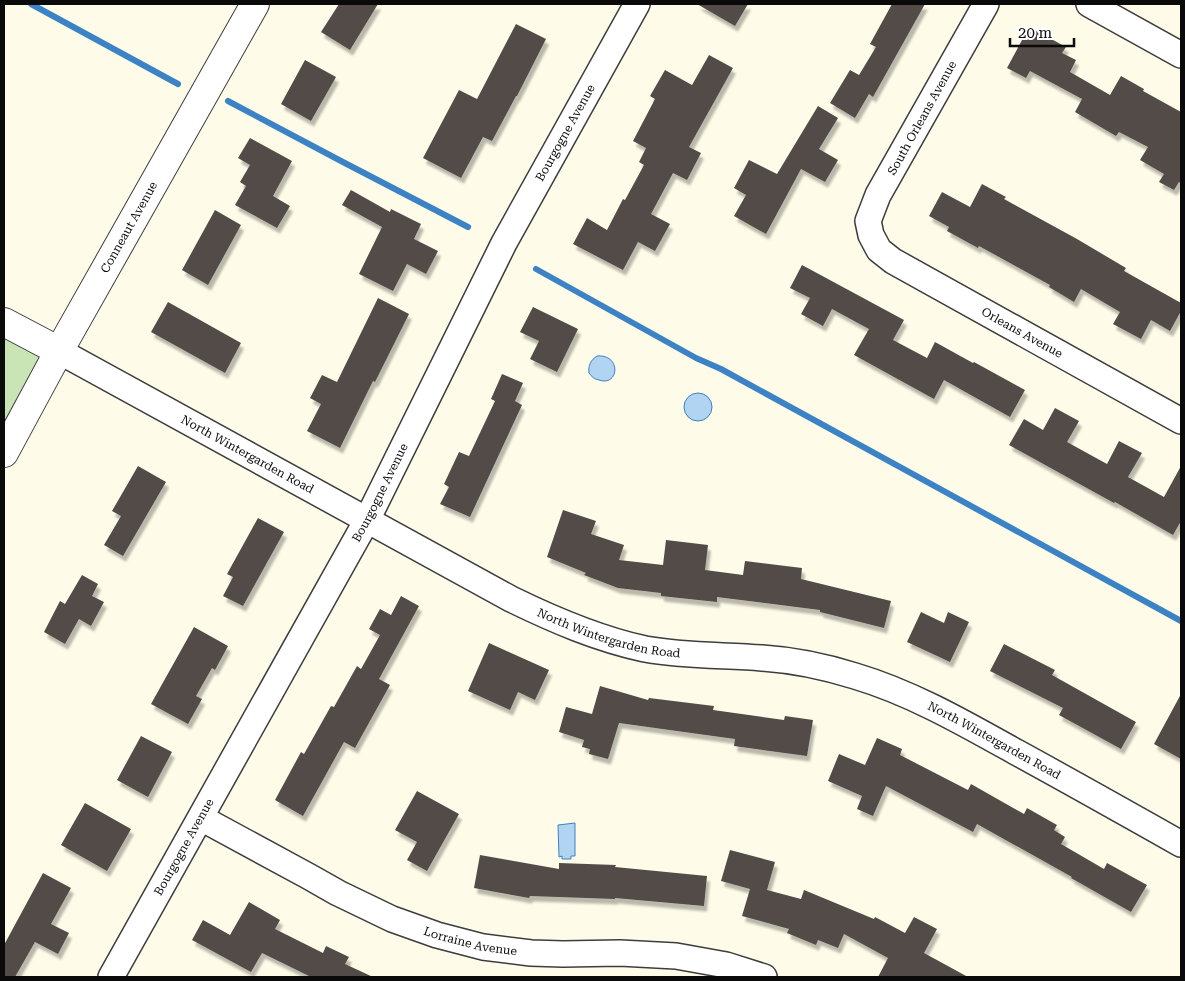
<svg xmlns="http://www.w3.org/2000/svg" width="1185" height="981" viewBox="0 0 1185 981" font-family="'Roboto Serif',serif">
<style>
.green{fill:#cae5b5}
.water{fill:#b0d4f2;stroke:#3b83c5}
.lines{fill:none;stroke-linecap:round;stroke-linejoin:round}
.stream{stroke:#3b83c5;stroke-width:6}
.building{fill:#524c47;filter:url(#shadow)}
.minor-casing{stroke:#3d3d3d;stroke-width:28}
.tertiary-casing{stroke:#3d3d3d;stroke-width:30}
.minor{stroke:#fff;stroke-width:25}
.tertiary{stroke:#fff;stroke-width:28}
.labels{text-anchor:middle;stroke-width:5;stroke-linejoin:round;paint-order:stroke}
.street-label{font-size:12px;fill:#0a0a0a;stroke:#fff}
</style>
<defs>
<filter id="shadow"><feDropShadow dx="3" dy="5.5" stdDeviation="1" flood-color="#0004"/></filter>
</defs>
<rect width="100%" height="100%" fill="#fefbe8"/>
<path class="green" d="M4,322L59,351L4,453Z"/>
<path class="water" d="M597,356C622,354 619,387 599,380C594,379 592,377 589,373C588,365 591,360 597,356Z
M684 407a14 14 0 1 1 28 0a14 14 0 1 1-28 0Z
M575,823V856H571V859H562V856L559,857L558,825Z"/>
<g class="lines">
<path class="stream" d="M31,4L178,84
M228,101L341,161L468,227
M536,269L696,358L721,369L1181,621"/>
</g>
<path class="building" d="M339,4H378L350,50L321,32Z
M697,4H748L735,26Z
M892,4H925L873,97L869,94L855,118L830,103L850,70L859,75L876,47L870,44Z
M516,24L546,39L517,96H516L492,141L483,137L461,178L423,158L459,90L477,99Z
M1029,27L1066,47L1062,53L1076,60L1070,72L1110,95L1121,76L1144,89L1143,91L1181,112V183L1179,182L1174,190L1159,182L1164,174L1140,160L1148,147L1119,132L1116,136L1075,112L1082,99L1030,71L1026,78L1007,68Z
M709,55L733,68L689,147L701,153L687,180L673,173L651,214L670,224L655,251L638,242L623,270L573,244L587,218L607,230L623,199L625,200L644,165L639,162L646,148L633,141L655,99L650,96L665,70L692,85Z
M305,60L336,77L311,121L281,104Z
M818,106L838,118L819,149L838,160L825,182L801,169L766,234L734,216L746,195L734,188L749,160L777,174Z
M250,138L292,161L273,196L290,206L277,228L235,205L246,186L240,182L250,165L238,158Z
M982,184L1006,197L1004,199L1077,239L1126,268L1124,271L1181,303V311L1170,331L1151,320L1141,339L1113,324L1120,312L1081,289L1074,302L1049,287L1050,285L979,246L978,248L947,231L949,227L929,216L942,192L970,207Z
M351,190L390,212L391,209L421,224L414,239L438,251L426,274L407,264L393,291L359,274L382,227L342,205Z
M215,210L241,225L208,285L182,270Z
M802,265L904,320L893,340L927,358L935,342L973,363L974,362L1025,390L1010,417L944,380L934,399L854,355L869,329L832,309L823,326L801,314L810,298L790,288Z
M378,298L409,314L375,382L373,381L340,448L307,431L321,404L310,398L322,375L337,382Z
M168,302L241,343L225,373L151,332Z
M533,307L578,329L557,372L530,359L539,341L520,332Z
M502,374L523,383L515,401L522,405L470,517L440,504L449,487L444,484L459,452L469,456L495,401L491,399Z
M1055,408L1079,421L1067,442L1107,464L1119,441L1142,453L1128,477L1164,497L1181,466V521L1173,535L1115,502L1114,503L1009,445L1024,419L1043,430Z
M138,466L166,482L123,556L104,545L121,516L112,511Z
M563,510L596,521L591,534L624,545L619,560L663,565L666,540L708,545L705,570L743,575L745,561L802,568L801,579L891,601L884,628L820,612V610L717,597V602L661,596V593L618,588L584,575L586,573L547,557Z
M258,518L284,532L243,606L223,596L233,577L227,574Z
M82,575L98,584L92,596L104,602L91,626L79,619L65,644L44,632L60,601L65,604Z
M401,596L419,606L379,679L390,685L355,748L344,742L303,816L275,800L301,752L304,754L331,706L334,707L357,666L361,669L380,635L369,629L380,609L391,615Z
M921,612L944,623L948,612L969,622L950,662L907,642Z
M194,627L228,646L215,670L212,668L196,696L202,699L188,724L151,704Z
M489,643L549,670L535,700L518,692L510,710L468,691Z
M1004,644L1055,670L1052,675L1136,722L1121,749L1059,715L1063,708L990,671Z
M600,686L648,700L649,698L714,706L713,710L784,720L785,716L813,720L807,756L734,746L735,739L619,723L608,759L589,754L590,749L582,747L584,740L559,732L566,707L592,714Z
M1181,694V759L1154,744Z
M141,736L172,752L148,797L117,780Z
M877,738L902,749L900,755L968,790L971,784L1024,814L1027,808L1057,825L1054,830L1065,837L1061,844L1104,869L1107,863L1147,885L1131,912L1071,878L1072,877L977,824L973,832L886,786L873,816L857,809L862,796L828,781L839,754L865,765Z
M417,791L459,814L427,871L407,860L417,842L395,830Z
M85,803L131,829L107,871L61,845Z
M730,850L775,862L767,890L801,899L804,890L874,919L875,917L905,933L914,917L937,929L924,953L968,977H878L888,958L844,934L838,948L818,940L816,945L787,933L789,929L742,916L750,889L721,881Z
M480,855L559,869V863L616,865L615,867L707,876L704,906L615,898V899L530,896L529,898L474,888Z
M43,873L71,888L51,924L69,933L58,954L35,942L15,977H4V945Z
M249,902L280,920L275,929L323,953L326,946L349,957L345,964L373,977H311L262,953L251,972L192,940L203,920L230,935Z"/>
<g class="lines">
<g class="minor-casing">
<g id="minor">
<path id="s1" d="M986,4L878,195L868,221L871,235L879,250L893,261L1181,421"/>
<path d="M1089,4L1181,55"/>
<path id="s2" d="M59,351L511,599C554,620 598,639 645,649C683,656 724,655 762,658C793,660 826,667 855,676C912,693 964,723 1016,752C1071,782 1126,813 1181,844"/>
<path id="s3" d="M201,818L308,876L338,893L392,919L437,935L483,947L531,953L563,954L620,953L676,956L726,965L764,977"/>
<path id="s4" d="M111,977L367,520L504,243L637,4"/>
</g>
</g>
<g class="tertiary-casing">
<g id="tertiary">
<path d="M4,322L59,351"/>
<path id="s5" d="M4,453L59,351L255,4"/>
</g>
</g>
<use href="#minor" class="minor"/>
<use href="#tertiary" class="tertiary"/>
</g>
<g class="labels">
<g class="street-label">
<text transform="translate(922 118) rotate(-61)" y="4">South Orleans Avenue</text>
<text dy="4" stroke="none"><textPath href="#s4" startOffset="959">Bourgogne Avenue</textPath></text>
<text dy="4" stroke="none"><textPath href="#s5" startOffset="258">Conneaut Avenue</textPath></text>
<text dy="4" stroke="none"><textPath href="#s1" startOffset="444">Orleans Avenue</textPath></text>
<text dy="4" stroke="none"><textPath href="#s2" startOffset="215">North Wintergarden Road</textPath></text>
<text dy="4" stroke="none"><textPath href="#s4" startOffset="554">Bourgogne Avenue</textPath></text>
<text dy="4" stroke="none"><textPath href="#s2" startOffset="620">North Wintergarden Road</textPath></text>
<text dy="4" stroke="none"><textPath href="#s2" startOffset="1025">North Wintergarden Road</textPath></text>
<text dy="4" stroke="none"><textPath href="#s4" startOffset="149">Bourgogne Avenue</textPath></text>
<text dy="4" stroke="none"><textPath href="#s3" startOffset="298">Lorraine Avenue</textPath></text>
</g>
</g>
<rect width="1185" height="981" fill="none" stroke="#0a0a0a" stroke-width="10"/>
<path d="M1010 38v8h64v-8" fill="none" stroke="#0a0a0a" stroke-width="2.5"/>
<text x="1018" y="38" font-size="15" fill="#0a0a0a" stroke="#ffffff" stroke-width="4" paint-order="stroke">20 m</text>
</svg>
